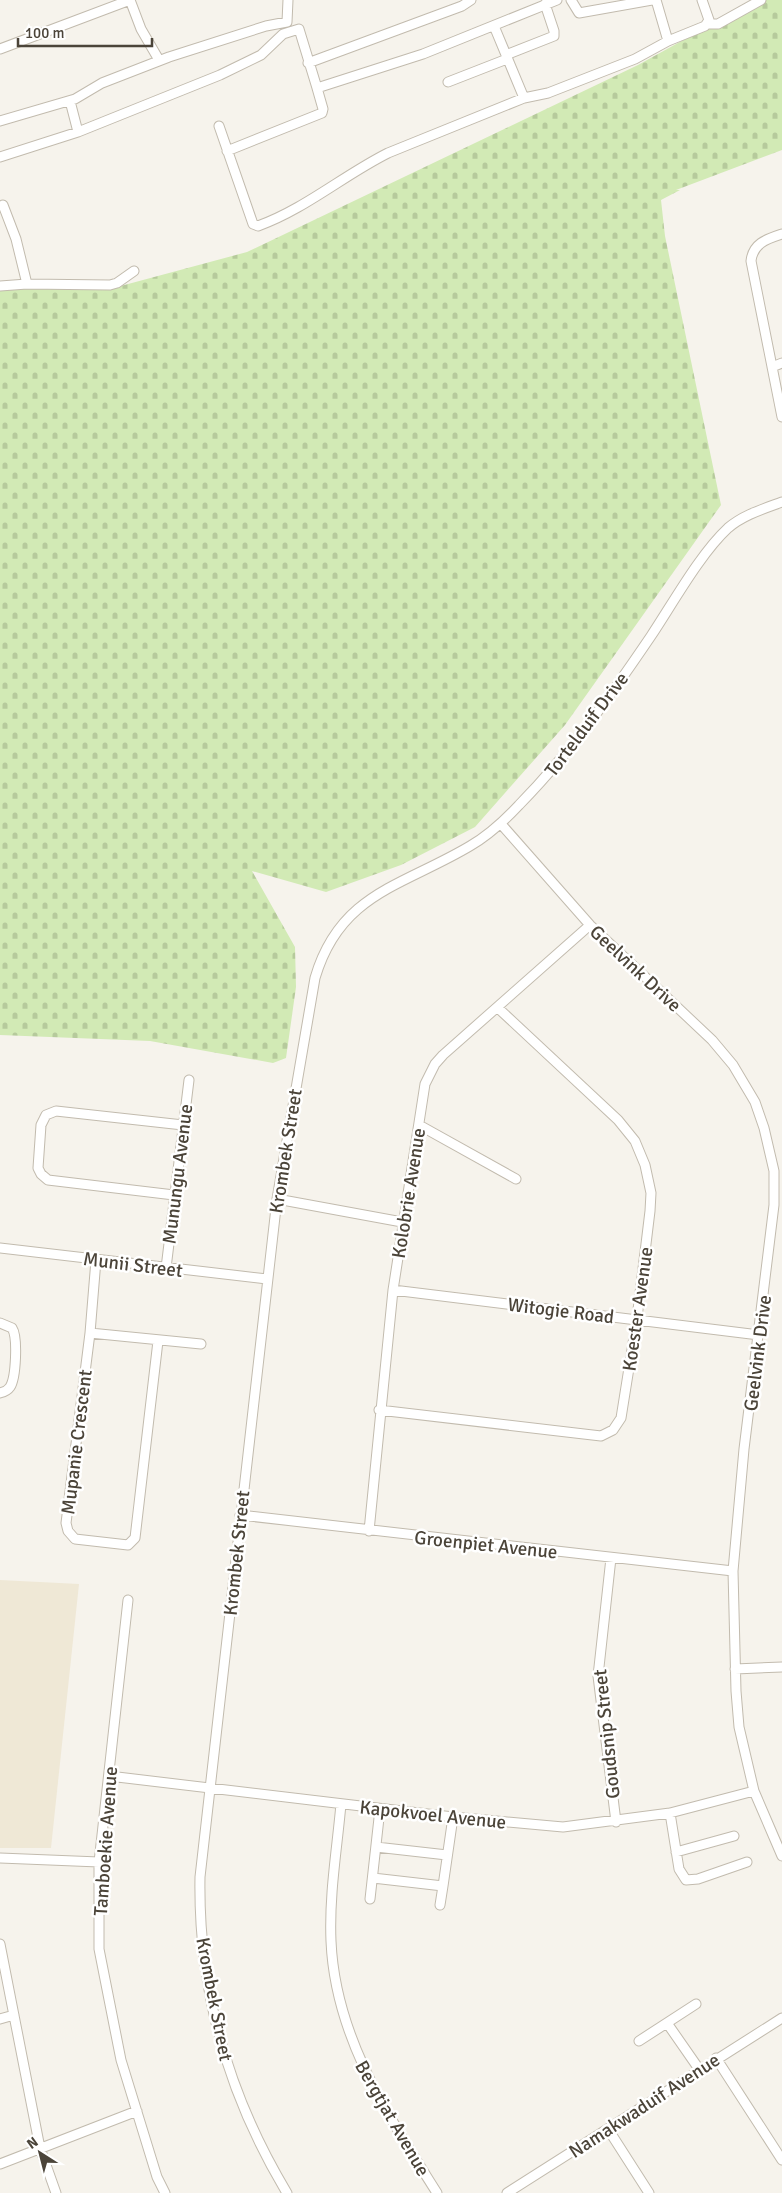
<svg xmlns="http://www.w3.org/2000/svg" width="782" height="2193" viewBox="0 0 782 2193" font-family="Signika,sans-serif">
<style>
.education{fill:#efe8d6}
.cemetery{fill:url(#cemetery-stones)}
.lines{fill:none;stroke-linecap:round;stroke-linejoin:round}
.minor-casing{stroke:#c2bbae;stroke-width:11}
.minor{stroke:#fff;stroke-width:9}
.labels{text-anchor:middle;stroke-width:5;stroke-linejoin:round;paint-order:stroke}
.street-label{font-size:19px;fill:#4b4439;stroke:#fff}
</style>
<defs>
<pattern id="cemetery-stones" width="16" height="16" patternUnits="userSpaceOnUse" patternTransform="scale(1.25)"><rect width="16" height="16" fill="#d2eab5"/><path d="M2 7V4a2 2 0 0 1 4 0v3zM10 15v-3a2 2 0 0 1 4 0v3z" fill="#b6ca9c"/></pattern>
</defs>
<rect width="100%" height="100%" fill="#f6f3ec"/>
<path class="education" d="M0,1580L79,1584L51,1848H0Z"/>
<path class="cemetery" d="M756,0H782V150L676,190H680L661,200L665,236L721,505L565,725L475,827L401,865L326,892L252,871L295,947L296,987L286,1058L273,1063L150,1041L0,1035V290L24,280L117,287L247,252L638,65Z"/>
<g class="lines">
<g class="minor-casing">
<path id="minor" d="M571,0L579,13L652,0
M656,0L668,41
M708,24H718L761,0
M494,26L524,98
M0,49L130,0L141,29L159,60
M506,55L554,36V31L545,4
M308,63L462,6L471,0
M448,82L507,59
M70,101L78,132
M0,121L75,99L102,83L169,57L266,26L287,22L288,0
M219,126L253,224L258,226C305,209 344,175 388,153L524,98L548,93L635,59L668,41L705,26L709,20L702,0
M227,151L322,113L323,109L317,88L423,54L557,0
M0,157L78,132L220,75L261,55L283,34L299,29L317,88
M3,205L16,239L27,284
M782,234C767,239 753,243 751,261L782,417
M0,286L27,284L110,285L117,283L134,271
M772,367L782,363
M501,824L590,925L712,1040L733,1065L755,1102L764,1128L774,1171V1205L744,1449L733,1571L736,1691L739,1727L754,1791L782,1856
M419,1125L516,1179
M174,1195L48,1180L41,1174L38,1168L41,1125L46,1115L56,1111L183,1125
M277,1199L402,1222
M0,1248L267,1279
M96,1260L90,1333L66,1523L68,1531L75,1539L128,1545L135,1538L158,1341
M166,1268L189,1080
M393,1290L759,1335
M0,1323L12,1328C18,1337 16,1378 10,1387C8,1390 4,1392 0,1393
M90,1333L201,1344
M379,1410L601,1436L613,1430L621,1418L637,1318L650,1211L651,1193L645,1165L635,1141L618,1120L498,1008
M240,1515L733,1571
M369,1531L393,1290L425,1084L435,1064L443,1055L590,925
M611,1558L598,1676L616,1822
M128,1600L99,1862V1949L121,2060L157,2177L165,2193
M735,1669L782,1667
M109,1776L453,1817L563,1827L670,1813L754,1791
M341,1804C337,1849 329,1895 331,1941C335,2037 388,2115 437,2193
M670,1813L679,1869L686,1880L698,1879L747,1862
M376,1847L447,1855
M676,1852L734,1836
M0,1858L99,1862
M373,1878L443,1886L453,1817
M370,1899L380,1809
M440,1905L443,1886
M0,1944L40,2148L56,2193
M0,2019L14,2015
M667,2023L699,2069
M639,2041L696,2004
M716,2058L782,2160
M608,2129L649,2193
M0,2164L137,2111
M287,2193C228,2095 198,1992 200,1877L277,1199L315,978C340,893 403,886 470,846C489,835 504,821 519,805C570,753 611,695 651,636C673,603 700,554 728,528C743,515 763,509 782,502
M507,2193L782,2018"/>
</g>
<use href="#minor" class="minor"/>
</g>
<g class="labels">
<g class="street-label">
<text transform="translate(586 724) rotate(-53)" y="7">Tortelduif Drive</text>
<text transform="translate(636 968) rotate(43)" y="7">Geelvink Drive</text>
<text transform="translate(285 1151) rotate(-81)" y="7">Krombek Street</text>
<text transform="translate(177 1174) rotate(-83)" y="7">Munungu Avenue</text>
<text transform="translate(408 1193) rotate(-81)" y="7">Kolobrie Avenue</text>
<text transform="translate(133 1264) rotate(7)" y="7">Munii Street</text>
<text transform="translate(637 1309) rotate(-82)" y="7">Koester Avenue</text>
<text transform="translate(561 1310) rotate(7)" y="7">Witogie Road</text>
<text transform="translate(757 1353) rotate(-83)" y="7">Geelvink Drive</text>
<text transform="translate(76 1442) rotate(-83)" y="7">Mupanie Crescent</text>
<text transform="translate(486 1544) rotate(6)" y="7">Groenpiet Avenue</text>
<text transform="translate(236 1553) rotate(-84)" y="7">Krombek Street</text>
<text transform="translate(606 1734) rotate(-96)" y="7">Goudsnip Street</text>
<text transform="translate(433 1814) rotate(6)" y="7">Kapokvoel Avenue</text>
<text transform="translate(105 1841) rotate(-86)" y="7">Tamboekie Avenue</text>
<text transform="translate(215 1999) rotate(79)" y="7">Krombek Street</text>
<text transform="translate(644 2105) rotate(-33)" y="7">Namakwaduif Avenue</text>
<text transform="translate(393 2118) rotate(60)" y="7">Bergtjat Avenue</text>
</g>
</g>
<g transform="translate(40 2153) rotate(324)" stroke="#ffffff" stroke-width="4" paint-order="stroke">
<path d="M0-4L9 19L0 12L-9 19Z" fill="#4b4439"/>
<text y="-8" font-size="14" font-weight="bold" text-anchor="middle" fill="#4b4439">N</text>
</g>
<path d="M18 38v8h134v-8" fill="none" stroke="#4b4439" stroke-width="2.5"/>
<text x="25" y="38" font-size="15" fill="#4b4439" stroke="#ffffff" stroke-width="4" paint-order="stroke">100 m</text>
</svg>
